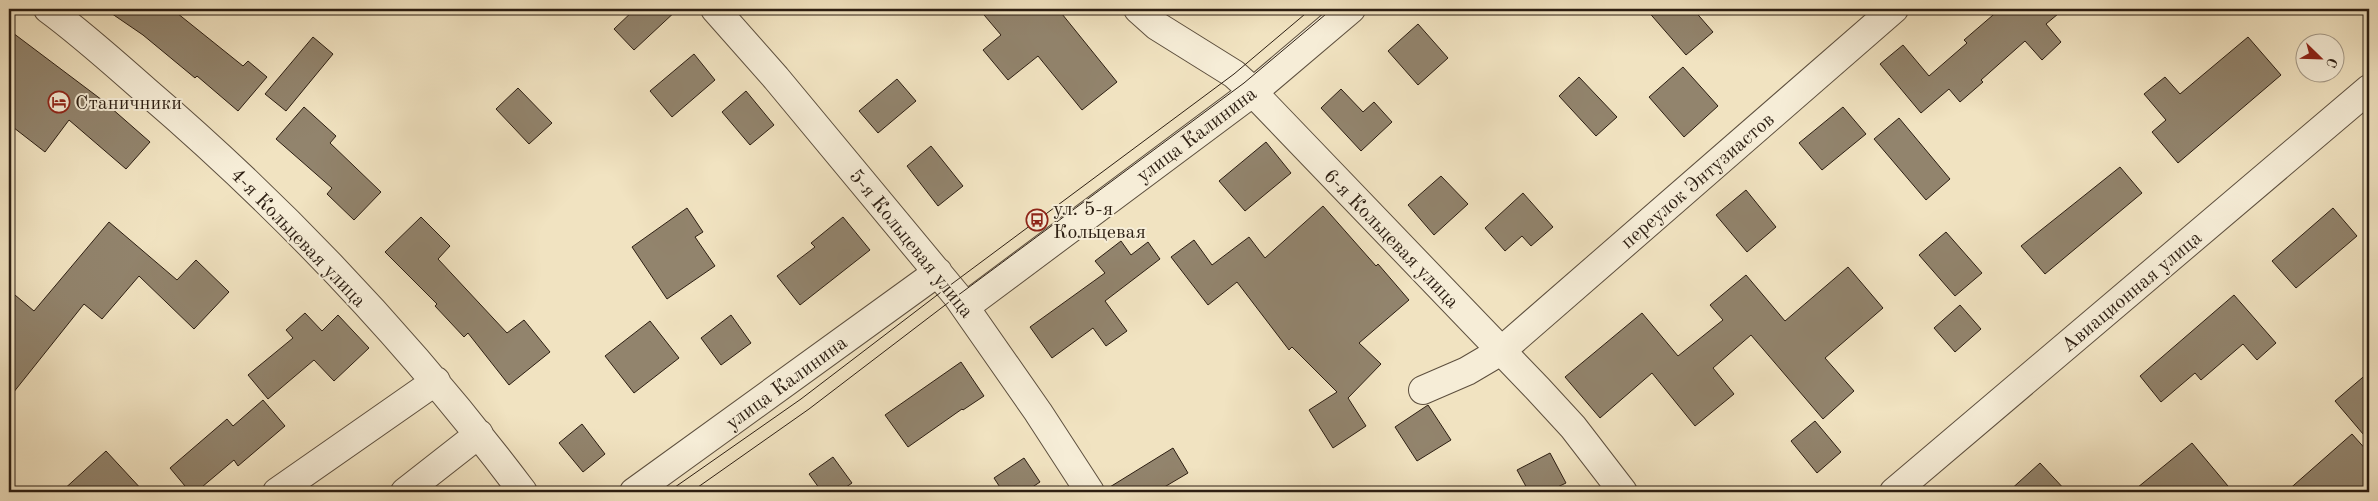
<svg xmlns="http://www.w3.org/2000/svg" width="2378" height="501" viewBox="0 0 2378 501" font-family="'Old Standard TT',serif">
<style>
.building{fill:#92846d;stroke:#2c1e12}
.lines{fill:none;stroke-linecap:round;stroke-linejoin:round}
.minor-casing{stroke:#5d4f3e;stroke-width:30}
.minor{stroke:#f6edd7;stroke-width:28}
.tram{stroke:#2c1e12;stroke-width:1}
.labels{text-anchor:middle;stroke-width:4;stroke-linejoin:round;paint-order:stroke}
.poi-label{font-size:20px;fill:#2c1e12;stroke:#f6edd7;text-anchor:start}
.street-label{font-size:20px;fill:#2c1e12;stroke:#f6edd7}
</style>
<rect width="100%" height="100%" fill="#f1e3c1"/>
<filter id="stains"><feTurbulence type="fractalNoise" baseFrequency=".004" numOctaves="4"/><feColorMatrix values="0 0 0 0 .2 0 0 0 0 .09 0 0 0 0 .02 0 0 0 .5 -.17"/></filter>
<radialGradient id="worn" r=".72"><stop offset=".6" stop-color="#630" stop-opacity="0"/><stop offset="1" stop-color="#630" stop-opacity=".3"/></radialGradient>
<path class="building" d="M105,9H172L243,66L248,61L267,77L238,111L197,76L195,78L143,35Z
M635,9H678L634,50L614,29Z
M979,9H1058L1117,82L1082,110L1038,56L1008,80L983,50L1001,35Z
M1646,9H1693L1713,32L1686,55Z
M2000,9H2064L2046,24L2061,42L2042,60L2025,41L1981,80L1983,82L1960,102L1949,89L1921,113L1880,64L1903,45L1929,76L1967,43L1964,40Z
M1418,24L1448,58L1418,85L1388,51Z
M9,30L102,100L150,142L126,169L69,120L45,152L9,124Z
M313,37L333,54L286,111L265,94Z
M2248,37L2281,75L2178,163L2152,132L2166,120L2144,94L2165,77L2180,94Z
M694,54L715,80L672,117L650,91Z
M1683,67L1718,106L1684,137L1649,97Z
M1579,77L1617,117L1596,136L1559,96Z
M897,79L916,101L878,133L859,111Z
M518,88L552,123L529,144L496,109Z
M1341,89L1363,112L1374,102L1392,122L1361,151L1321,108Z
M746,91L774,125L750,145L722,112Z
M304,107L336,136L330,143L381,192L354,220L327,194L332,188L276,139Z
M1843,107L1866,134L1822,170L1799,143Z
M1899,118L1950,179L1926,200L1874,139Z
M1266,142L1291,173L1245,211L1219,181Z
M931,146L963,186L938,206L907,166Z
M2120,167L2142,193L2045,274L2021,246Z
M1441,176L1468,204L1434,235L1408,205Z
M1746,190L1776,227L1747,252L1716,215Z
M1523,193L1553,227L1531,246L1522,236L1505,251L1485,228Z
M1323,206L1376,266L1378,264L1409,300L1359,343L1381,364L1348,398L1366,426L1333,448L1309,410L1337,392L1292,347L1289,350L1237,282L1208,305L1171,257L1194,240L1212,265L1249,237L1265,258Z
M687,208L703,232L695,237L715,266L667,299L632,247Z
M2333,208L2357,236L2296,288L2272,261Z
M421,217L450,246L438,259L507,333L524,320L550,352L509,385L468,333L464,337L435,306L437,304L385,252Z
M843,217L870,250L800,305L777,276L815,247L811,243Z
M109,222L177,280L196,260L229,292L194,329L139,276L102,319L84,304L9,398V290L34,311Z
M1946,232L1982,273L1955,296L1919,255Z
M1121,241L1131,255L1148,242L1160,259L1105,301L1127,331L1106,346L1093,328L1052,358L1030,327L1105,273L1095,261Z
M1848,267L1883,308L1825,358L1854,391L1823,419L1751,335L1713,368L1734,394L1695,426L1652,373L1600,418L1565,377L1642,313L1678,356L1723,320L1710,305L1746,275L1785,321Z
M2234,295L2276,343L2257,360L2243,344L2201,380L2195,373L2161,402L2140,376Z
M1960,305L1981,329L1955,352L1934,328Z
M305,313L322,331L338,315L369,348L334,381L314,360L268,399L248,375L293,338L286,330Z
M731,315L751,343L721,365L701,338Z
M650,321L679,358L634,393L605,356Z
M961,362L984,396L963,410L962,409L908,447L885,415Z
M2369,372V441L2335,401Z
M263,400L285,426L238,466L234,460L196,492H190L170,468L227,419L233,426Z
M1428,405L1451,440L1417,461L1395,427Z
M1815,421L1841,452L1817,473L1791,441Z
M582,424L605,454L583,472L559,443Z
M2352,434L2369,453V492H2286Z
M2192,443L2233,492H2132Z
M1173,448L1188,473L1156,492H1105V490Z
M106,451L144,492H61Z
M1550,453L1566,483L1547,492H1529L1517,470Z
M833,457L852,483L839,492H822L809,474Z
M1024,458L1040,482L1025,492H1003L994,478Z
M2040,463L2067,492H2008Z"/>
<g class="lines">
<g class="minor-casing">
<path id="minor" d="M48,9C82,34 114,63 146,91C286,211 413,346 523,492
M715,9L776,78L957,296L1038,412L1090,492
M1138,9L1157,26L1234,74L1244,83L1538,389L1573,427L1623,492
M965,307L1252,93L1351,9
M1423,390L1467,371L1501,351L1894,9
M277,492L436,381
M405,492L479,434
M634,492L938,272
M1894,492L2369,89"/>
</g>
<use href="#minor" class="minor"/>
<path class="tram" d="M668,492L801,399L949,286L1234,74L1311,9
M691,492L809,409L957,296L1244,83L1332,9"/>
</g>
<defs>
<g id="hotel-ring" transform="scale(1.125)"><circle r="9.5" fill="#f6edd7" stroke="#8f2418" stroke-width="1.5"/><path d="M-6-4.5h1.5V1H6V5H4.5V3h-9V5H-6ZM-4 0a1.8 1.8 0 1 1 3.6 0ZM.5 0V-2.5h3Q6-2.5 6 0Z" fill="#8f2418"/></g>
<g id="bus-ring" transform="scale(1.125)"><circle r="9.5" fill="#f6edd7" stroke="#8f2418" stroke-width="1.5"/><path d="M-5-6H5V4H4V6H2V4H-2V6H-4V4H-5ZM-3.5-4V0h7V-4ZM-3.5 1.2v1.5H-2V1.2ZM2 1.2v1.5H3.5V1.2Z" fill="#8f2418"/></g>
</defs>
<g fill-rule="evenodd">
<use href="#hotel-ring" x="59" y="102"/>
<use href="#bus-ring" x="1037" y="220"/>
</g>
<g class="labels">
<g class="poi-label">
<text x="75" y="109">Станичники</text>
<text x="1053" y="215">ул. 5-я<tspan x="1053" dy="23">Кольцевая</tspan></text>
</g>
<g class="street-label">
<text transform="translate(1196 134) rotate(-37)" y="7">улица Калинина</text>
<text transform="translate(1697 180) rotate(-41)" y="7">переулок Энтузиастов</text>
<text transform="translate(299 237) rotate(46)" y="7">4-я Кольцевая улица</text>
<text transform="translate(1392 238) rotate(46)" y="7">6-я Кольцевая улица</text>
<text transform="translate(912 243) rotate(51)" y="7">5-я Кольцевая улица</text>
<text transform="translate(2131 291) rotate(-40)" y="7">Авиационная улица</text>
<text transform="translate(786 382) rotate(-36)" y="7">улица Калинина</text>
</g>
</g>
<rect width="2378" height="501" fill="none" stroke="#f1e3c1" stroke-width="30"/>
<rect x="10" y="10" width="2358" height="481" fill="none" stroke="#2c1e12" stroke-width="2.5"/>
<rect x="15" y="15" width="2348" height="471" fill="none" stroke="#2c1e12"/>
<g transform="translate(2320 58) rotate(113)"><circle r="24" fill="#f6edd7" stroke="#a59a88"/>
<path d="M0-4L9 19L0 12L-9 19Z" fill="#8f2418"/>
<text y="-8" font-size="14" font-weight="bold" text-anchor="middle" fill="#2c1e12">С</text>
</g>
<rect width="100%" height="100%" filter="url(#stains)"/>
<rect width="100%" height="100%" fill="url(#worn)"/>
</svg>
